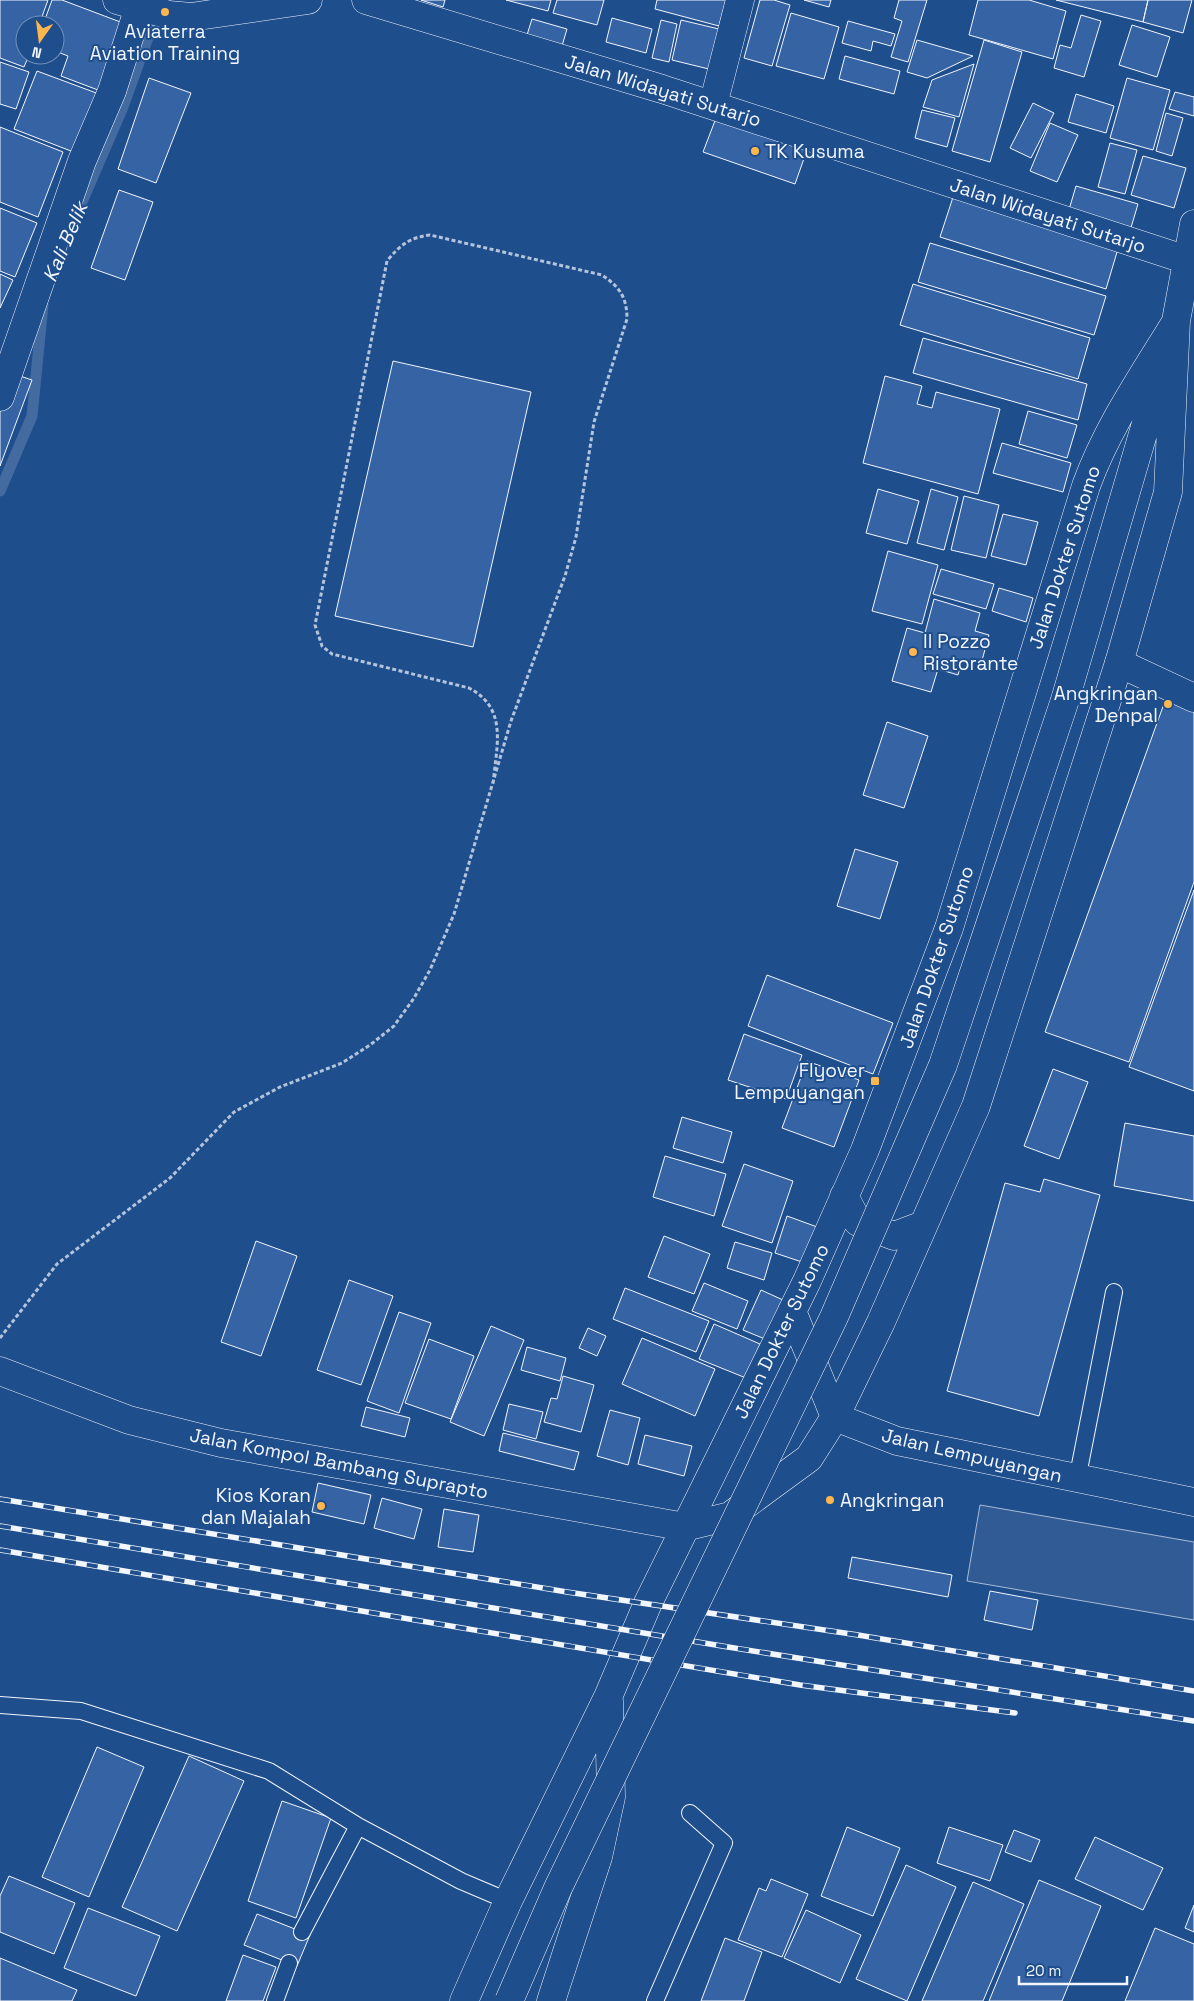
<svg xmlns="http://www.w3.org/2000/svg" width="1194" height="2001" viewBox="0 0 1194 2001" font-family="'Space Grotesk',sans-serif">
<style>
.built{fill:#305b95;stroke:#a8bbd7}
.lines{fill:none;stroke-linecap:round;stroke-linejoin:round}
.stream{stroke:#446ba0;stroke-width:11}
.building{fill:#3563a3;stroke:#f2f6ff}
.lane-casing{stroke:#f2f6ff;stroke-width:18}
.street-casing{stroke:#f2f6ff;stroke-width:29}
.secondary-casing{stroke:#f2f6ff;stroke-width:29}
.path{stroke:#b3c4dc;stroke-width:3;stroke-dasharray:4 2.5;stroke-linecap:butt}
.lane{stroke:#1f4e8c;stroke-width:16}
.street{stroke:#1f4e8c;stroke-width:28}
.secondary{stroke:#1f4e8c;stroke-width:28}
.rail-casing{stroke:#f2f6ff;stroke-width:5.5}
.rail{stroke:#1f4e8c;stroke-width:4;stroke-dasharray:11;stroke-linecap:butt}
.secondary-bridge-casing{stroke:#f2f6ff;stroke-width:29;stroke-linecap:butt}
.secondary-bridge{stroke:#1f4e8c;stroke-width:28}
.poi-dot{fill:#ffb74d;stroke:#1f4e8c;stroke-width:2}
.labels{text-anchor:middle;stroke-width:4;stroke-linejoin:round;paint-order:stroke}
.poi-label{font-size:19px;fill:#f2f6ff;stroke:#1f4e8c;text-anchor:start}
.street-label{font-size:19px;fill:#f2f6ff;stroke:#1f4e8c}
.water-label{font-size:20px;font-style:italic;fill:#f2f6ff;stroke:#1f4e8c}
</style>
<rect width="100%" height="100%" fill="#1f4e8c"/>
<path class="built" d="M980,1505L1194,1542V1620L967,1581Z"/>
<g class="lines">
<path class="stream" d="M78,211L123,107L158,10
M0,491L32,416L43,305"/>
</g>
<path class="building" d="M0,0H48L39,25H25V55H29L24,67L0,58Z
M52,0H62L123,23L98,90L61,76L68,56L55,51V25H43Z
M421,0H445L443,7Z
M506,0H551L548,11Z
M557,0H604L597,25L553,13Z
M657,0H726L719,26L655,9Z
M760,0H774L790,5L772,66L744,58Z
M804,0H831L829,7Z
M899,0H927L908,62L891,57L902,21L894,18Z
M978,0H1029L1066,11L1053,59L969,35Z
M1056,0H1148L1143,22Z
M1148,0H1192L1183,33L1143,22Z
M791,13L839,27L824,79L776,66Z
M1081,15L1101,21L1084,77L1054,68L1060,45L1071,48Z
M612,18L652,29L646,53L606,42Z
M532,19L567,29L562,46L527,35Z
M661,20L677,24L669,62L652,58Z
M681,20L723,30L713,70L672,60Z
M848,21L895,34L891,46L873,41L871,51L842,43Z
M1132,25L1170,37L1157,77L1119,65Z
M917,40L973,56L927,78L907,72Z
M984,40L1022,52L990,162L952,151Z
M845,56L900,71L894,94L839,79Z
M0,62L29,72L16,109L0,104Z
M974,64L959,117L923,107L932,80Z
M37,71L99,94L76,153L14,129Z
M149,78L191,93L156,183L118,169Z
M1127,78L1170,90L1153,150L1110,138Z
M1175,92L1194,97V116L1169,109Z
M1076,94L1114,106L1106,133L1068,122Z
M1033,103L1054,113L1031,158L1010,148Z
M922,110L955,118L947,147L915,138Z
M1166,113L1183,118L1172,156L1156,151Z
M716,118L807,150L795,184L703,152Z
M1050,123L1078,135L1057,182L1030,171Z
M0,127L63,152L38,217L0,202Z
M1110,143L1137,150L1125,194L1098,187Z
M1143,156L1186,168L1174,208L1131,195Z
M1076,186L1138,204L1130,231L1068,213Z
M119,190L153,202L125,280L91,268Z
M955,191L1120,242L1106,289L940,237Z
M0,208L37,223L15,277L0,271Z
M930,243L1106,296L1094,335L918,282Z
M0,274L13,280L0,308Z
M913,284L1090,338L1078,379L900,325Z
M923,338L1087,384L1078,420L913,373Z
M393,361L531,392L473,647L335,616Z
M14,374L32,380L0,466V412Z
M885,376L922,386L917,404L932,408L936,392L1000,409L978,494L863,463Z
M1028,411L1077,425L1067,458L1019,444Z
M1002,443L1071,463L1063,492L993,473Z
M878,489L919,501L907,544L866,533Z
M931,489L958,497L944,550L917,543Z
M964,496L999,505L986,558L951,550Z
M1003,514L1038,522L1026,565L991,556Z
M888,551L938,565L922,624L872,611Z
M941,569L994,584L986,609L933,594Z
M999,588L1033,598L1026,622L992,611Z
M934,599L980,613L975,631L989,635L981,664L962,659L958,675L938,669L931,692L892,681L907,628L925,633Z
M1165,701L1194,711V882L1129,1062L1045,1032Z
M887,722L928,736L904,808L863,795Z
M855,849L898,862L880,919L837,906Z
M1194,890V1091L1129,1067Z
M767,975L893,1023L873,1074L748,1026Z
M744,1034L802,1055L786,1099L728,1080Z
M807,1061L859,1080L834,1147L782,1128Z
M1053,1069L1088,1082L1059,1159L1024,1146Z
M682,1117L732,1132L723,1163L673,1148Z
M1125,1123L1194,1136V1201L1114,1186Z
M665,1156L726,1174L714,1216L653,1197Z
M744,1164L793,1181L772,1243L722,1226Z
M1044,1179L1100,1195L1039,1416L947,1391L1005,1183L1040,1192Z
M787,1216L820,1228L808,1264L775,1253Z
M664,1236L710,1254L694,1294L648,1277Z
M256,1241L297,1256L261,1356L221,1342Z
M735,1242L772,1253L764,1280L727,1268Z
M349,1280L393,1296L361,1385L317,1370Z
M704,1283L748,1301L737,1329L692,1311Z
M625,1288L709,1321L696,1352L613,1319Z
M761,1290L783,1300L765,1339L743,1330Z
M399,1312L431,1323L399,1413L367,1401Z
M714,1324L760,1344L746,1378L699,1359Z
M491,1326L524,1340L484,1436L450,1422Z
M588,1328L606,1336L597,1356L579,1348Z
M642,1338L715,1369L695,1416L622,1384Z
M429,1339L474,1356L451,1419L405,1403Z
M527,1347L566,1358L560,1381L521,1370Z
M563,1376L594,1385L581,1432L544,1422L551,1398L557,1399Z
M509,1404L543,1412L536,1439L503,1430Z
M366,1407L410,1418L405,1437L361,1426Z
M610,1410L640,1418L628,1465L597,1456Z
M503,1433L579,1452L574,1470L499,1451Z
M645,1435L692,1446L684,1476L638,1464Z
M318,1483L371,1495L364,1524L312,1512Z
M382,1498L422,1509L414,1539L374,1528Z
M444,1509L479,1515L473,1552L438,1547Z
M852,1557L952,1575L948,1597L848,1578Z
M990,1591L1038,1600L1032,1630L984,1620Z
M97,1747L144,1767L89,1897L42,1877Z
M189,1756L244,1781L177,1931L122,1907Z
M282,1801L331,1818L296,1918L248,1901Z
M847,1827L900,1848L873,1916L821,1896Z
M949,1827L1003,1845L990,1881L937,1863Z
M1014,1830L1040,1840L1031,1862L1005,1852Z
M1095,1837L1163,1868L1143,1910L1075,1879Z
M906,1865L956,1887L907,2001L856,1979Z
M9,1876L75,1903L54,1954L0,1932V1896Z
M771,1879L808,1894L782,1957L738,1940L759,1888L766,1891Z
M1039,1880L1101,1906L1062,2001H989Z
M973,1882L1024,1904L983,2001H922Z
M1194,1905V1932L1185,1928Z
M88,1908L160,1936L136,1996L64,1968Z
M806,1910L861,1935L840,1983L784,1958Z
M257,1914L310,1935L297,1966L244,1945Z
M1155,1928L1194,1944V2001H1125Z
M725,1938L762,1952L744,2001H701Z
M243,1955L276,1967L263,2001H226Z
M0,1958L77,1990L72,2001H0Z"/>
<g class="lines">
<g class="lane-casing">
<path id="lane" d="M1077,1480L1114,1292
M0,1705L81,1711L269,1771L358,1826L461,1881L508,1901
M302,1932L358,1826
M275,2001L289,1963
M655,2001L724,1843L690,1813"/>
</g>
<g class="street-casing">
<path id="street" d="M117,0L169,15L191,17L308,0
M366,0L662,89L1187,260
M713,105L740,0
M0,397L82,161L112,91L139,7
M1119,663L1194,698"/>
</g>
<g class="secondary-casing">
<path id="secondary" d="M1065,700L1176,321L1194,224
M844,1196L858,1222L894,1236L923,1225
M792,1311L835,1417L897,1441L1194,1502
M0,1371L129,1420L221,1443L685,1527L730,1516L809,1458L835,1417L881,1322L976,1106L1119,663L1168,492L1176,321
M464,2001L508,1901L608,1697L648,1603L807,1281L865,1150L949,928L1086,486C1107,428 1142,377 1174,325
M551,2001L598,1857L611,1797L609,1701"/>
</g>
<path class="path" d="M0,1338L57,1264L170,1178L234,1112L280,1087L342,1063L370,1045L394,1026L414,998L430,970L454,914L511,721L565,576L576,537L594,422L627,319C627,298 620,287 602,275L430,235C410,237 399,246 387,261L315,625L322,646L332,654L469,688C509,709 496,747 493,785"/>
<use href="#lane" class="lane"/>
<use href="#street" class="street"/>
<use href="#secondary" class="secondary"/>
<g class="rail-casing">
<path id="rail" d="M0,1499L567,1592L858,1635L1194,1691
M0,1526L728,1647L1194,1721
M0,1550L800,1685L1015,1713"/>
</g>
<use href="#rail" class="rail"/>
<g class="secondary-bridge-casing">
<path id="secondary-bridge" d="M509,2001L558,1888L834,1317L943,1065L1065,700"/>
</g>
<use href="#secondary-bridge" class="secondary-bridge"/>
</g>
<g class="poi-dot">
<circle cx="165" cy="12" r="5"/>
<circle cx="755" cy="151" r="5"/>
<circle cx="913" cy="652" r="5"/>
<circle cx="1168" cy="704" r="5"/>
<rect x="870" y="1076" width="10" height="10" rx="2.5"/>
<circle cx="830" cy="1500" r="5"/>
<circle cx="321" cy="1506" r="5"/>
</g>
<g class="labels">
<g class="poi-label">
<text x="165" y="38" text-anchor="middle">Aviaterra<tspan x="165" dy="22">Aviation Training</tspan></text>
<text x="765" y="158">TK Kusuma</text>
<text x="923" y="648">Il Pozzo<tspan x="923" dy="22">Ristorante</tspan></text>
<text x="1158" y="700" text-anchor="end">Angkringan<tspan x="1158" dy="22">Denpal</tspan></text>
<text x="865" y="1077" text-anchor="end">Flyover<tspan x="865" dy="22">Lempuyangan</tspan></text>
<text x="311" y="1502" text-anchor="end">Kios Koran<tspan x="311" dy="22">dan Majalah</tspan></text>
<text x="840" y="1507">Angkringan</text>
</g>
<g class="street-label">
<text transform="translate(663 90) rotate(17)" y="7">Jalan Widayati Sutarjo</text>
<text transform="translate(1048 215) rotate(18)" y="7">Jalan Widayati Sutarjo</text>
<text transform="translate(1064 557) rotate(-72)" y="7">Jalan Dokter Sutomo</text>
<text transform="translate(936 957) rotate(-71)" y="7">Jalan Dokter Sutomo</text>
<text transform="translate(781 1331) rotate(-64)" y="7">Jalan Dokter Sutomo</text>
<text transform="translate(972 1455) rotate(13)" y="7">Jalan Lempuyangan</text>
<text transform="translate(339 1463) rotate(11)" y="7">Jalan Kompol Bambang Suprapto</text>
</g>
<g class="water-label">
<text transform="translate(65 242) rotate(-67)" y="7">Kali Belik</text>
</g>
</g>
<g transform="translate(40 40) rotate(194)"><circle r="24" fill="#1f4e8c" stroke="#7391ba"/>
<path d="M0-4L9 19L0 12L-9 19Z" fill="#ffb74d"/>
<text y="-8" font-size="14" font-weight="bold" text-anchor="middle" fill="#f2f6ff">N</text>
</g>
<path d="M1019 1976v8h108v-8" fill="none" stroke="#f2f6ff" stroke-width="2.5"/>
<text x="1026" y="1976" font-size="15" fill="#f2f6ff" stroke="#1f4e8c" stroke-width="4" paint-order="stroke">20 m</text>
</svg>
